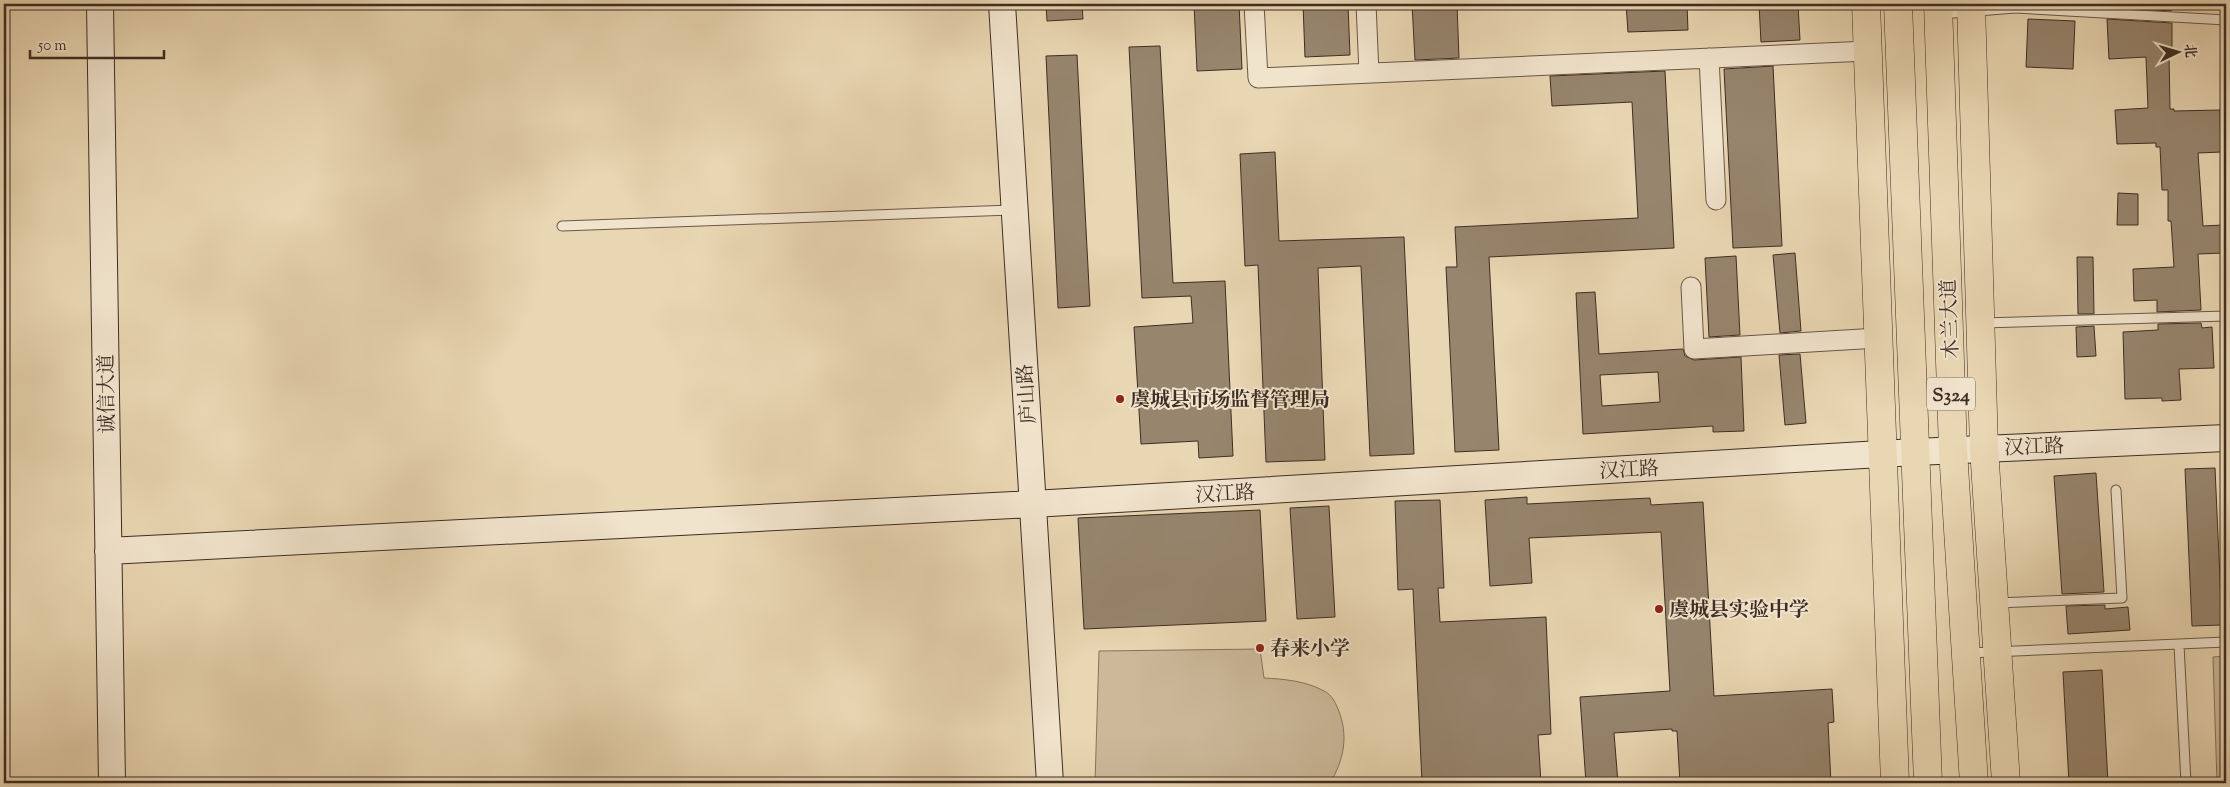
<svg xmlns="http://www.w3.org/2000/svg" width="2230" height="787" viewBox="0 0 2230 787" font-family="'Sorts Mill Goudy','Noto Serif SC',serif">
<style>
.green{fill:#ccb99a;stroke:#85735f}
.building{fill:#97856e;stroke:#3e2d24;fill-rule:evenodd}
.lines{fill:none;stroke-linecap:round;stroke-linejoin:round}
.lane-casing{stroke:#695748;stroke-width:11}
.street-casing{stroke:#695748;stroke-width:21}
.secondary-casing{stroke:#3e2d24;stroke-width:28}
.primary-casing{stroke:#3e2d24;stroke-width:29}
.lane{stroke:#f1e4cd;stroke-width:9}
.street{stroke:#f1e4cd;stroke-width:19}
.secondary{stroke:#f1e4cd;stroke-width:26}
.primary{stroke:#e9d6b2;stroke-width:28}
.poi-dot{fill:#8f2418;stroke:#f1e4cd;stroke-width:2}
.labels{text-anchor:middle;stroke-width:4;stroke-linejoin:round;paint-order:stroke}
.shield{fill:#f1e4cd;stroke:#746457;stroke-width:1}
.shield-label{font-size:19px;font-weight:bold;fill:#3e2d24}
.street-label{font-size:20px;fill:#3e2d24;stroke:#f1e4cd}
.poi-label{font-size:20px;font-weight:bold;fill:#3e2d24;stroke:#f1e4cd;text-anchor:start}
</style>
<rect width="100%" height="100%" fill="#e9d6b2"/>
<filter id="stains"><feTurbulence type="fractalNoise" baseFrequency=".004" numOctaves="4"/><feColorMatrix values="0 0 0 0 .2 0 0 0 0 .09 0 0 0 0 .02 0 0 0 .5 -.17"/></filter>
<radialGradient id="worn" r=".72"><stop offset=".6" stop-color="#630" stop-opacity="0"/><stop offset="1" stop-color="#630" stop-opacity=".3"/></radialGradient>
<path class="green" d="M1260,649L1264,678C1284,679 1306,681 1324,691C1332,695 1335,702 1338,709C1349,735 1344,760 1330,783H1095L1099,651Z
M2226,656V783H2217L2213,657Z"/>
<path class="building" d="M1046,4H1082L1083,19L1047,21Z
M1194,4H1239L1242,69L1197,71Z
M1303,4H1348L1350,55L1305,57Z
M1412,4H1457L1459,58L1415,60Z
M1626,4H1687L1688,30L1628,32Z
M1759,4H1798L1800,40L1761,42Z
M2106,4H2171V11L2106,7Z
M2028,19L2075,21L2073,69L2026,67Z
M2107,19L2172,23V54H2169L2170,109H2174V111L2220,110L2221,152L2198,153L2203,226L2223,225L2224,253L2198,254L2201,310L2157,312V300L2134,301L2133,269L2174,267L2171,221H2168V190H2162L2160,147H2156V143L2117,144L2115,110L2148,108L2146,57L2109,59Z
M1160,46L1173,283L1225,281L1233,456L1199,458L1198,441L1141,444L1134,327L1193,323L1191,296L1142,298L1129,47Z
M1077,55L1090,306L1058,308L1046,56Z
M1773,66L1782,246L1733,248L1724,69Z
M1665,71L1674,248L1489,257L1499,450L1455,452L1446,267H1457L1455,227L1638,218L1632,102L1552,106L1550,76Z
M1275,152L1279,241L1404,237L1414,454L1370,456L1361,266L1318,268L1325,460L1266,462L1258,265L1245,266L1240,154Z
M2118,193L2138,194V225H2117Z
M1795,253L1801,331L1780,333L1773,255Z
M1736,256L1740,335L1709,337L1705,258Z
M2077,257H2093L2094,314H2078Z
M1595,292L1599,354L1683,349L1685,356L1694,360L1741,357L1744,431L1713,432V426L1583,434L1576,293ZM1658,372L1660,402L1602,406L1600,375Z
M2201,323L2202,328L2212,327L2214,368L2179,369L2181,400L2162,401V398L2125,399L2123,332L2158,330V324Z
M2094,326L2096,356L2077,357L2076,327Z
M1800,354L1806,423L1785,425L1779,355Z
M2215,468L2222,625L2192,626L2185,469Z
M2096,473L2104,592L2062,594L2054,476Z
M1527,497V504L1650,498L1651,505L1703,502L1714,696L1832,689L1834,722L1828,723L1831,783H1680L1677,731H1672V729L1614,733L1618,783H1586L1580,697L1670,691L1661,532L1529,538L1532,583L1490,586L1485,500Z
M1440,500L1444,588H1438L1440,622L1546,617L1551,734L1538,735L1541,783H1422L1413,589L1398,590L1395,501Z
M1329,506L1335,617L1297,619L1290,508Z
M1260,510L1266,621L1084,629L1078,518Z
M2105,605V609L2128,607L2130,630L2068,634L2066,606Z
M2102,670L2108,783H2069L2063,672Z"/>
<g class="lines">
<g class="lane-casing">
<path id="lane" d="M1941,14L2015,8L2226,20
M562,226L1012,210
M1983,323L2226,316
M1996,603L2122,598L2116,490
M2179,645L2186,783
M1967,653L2226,642"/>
</g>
<g class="street-casing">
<path id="street" d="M1254,4L1258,78L1868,51
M1366,4L1369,73
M1709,58L1716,200
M1691,287L1694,349L1878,338"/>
</g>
<g class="secondary-casing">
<path id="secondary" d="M100,4L112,783
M1002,4L1050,783
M108,551L1033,504L1915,452L2226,438"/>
</g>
<g class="primary-casing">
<path id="primary" d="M1866,4L1895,783
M1898,4L1928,783
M1938,4L1953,450L1974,783
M1971,4L1984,448L2006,783"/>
</g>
<use href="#lane" class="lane"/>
<use href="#street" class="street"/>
<use href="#secondary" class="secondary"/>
<use href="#primary" class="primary"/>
</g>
<g class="poi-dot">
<circle cx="1120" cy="399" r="5"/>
<circle cx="1659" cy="609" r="5"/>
<circle cx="1260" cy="648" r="5"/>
</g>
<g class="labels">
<rect class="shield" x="1927" y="377.5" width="48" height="33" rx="4"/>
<g class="shield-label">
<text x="1951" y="401">S324</text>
</g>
<g class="street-label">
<text transform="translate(1949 319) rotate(-92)" y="7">木兰大道</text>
<text transform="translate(106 394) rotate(-91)" y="7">诚信大道</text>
<text transform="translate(1026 394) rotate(-94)" y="7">庐山路</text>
<text transform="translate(2034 446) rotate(-2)" y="7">汉江路</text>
<text transform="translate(1629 469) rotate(-3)" y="7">汉江路</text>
<text transform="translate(1225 493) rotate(-3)" y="7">汉江路</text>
</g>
<g class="poi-label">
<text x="1130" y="406">虞城县市场监督管理局</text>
<text x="1669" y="616">虞城县实验中学</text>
<text x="1270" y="655">春来小学</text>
</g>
</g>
<rect width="2230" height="787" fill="none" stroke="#e9d6b2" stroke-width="20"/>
<rect x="5" y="5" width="2220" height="777" fill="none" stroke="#3e2d24" stroke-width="2.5"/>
<rect x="10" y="10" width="2210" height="767" fill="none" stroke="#3e2d24"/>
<g transform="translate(2178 52) rotate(85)" stroke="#f1e4cd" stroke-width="4" paint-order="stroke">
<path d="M0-4L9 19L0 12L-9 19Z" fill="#3e2d24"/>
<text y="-8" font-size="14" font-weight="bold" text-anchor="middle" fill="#3e2d24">北</text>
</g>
<path d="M30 50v8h134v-8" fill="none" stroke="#3e2d24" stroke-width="2.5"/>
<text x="38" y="50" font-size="15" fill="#3e2d24" stroke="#f1e4cd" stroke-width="4" paint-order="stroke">50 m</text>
<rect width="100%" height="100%" filter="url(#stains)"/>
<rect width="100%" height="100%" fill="url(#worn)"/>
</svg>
